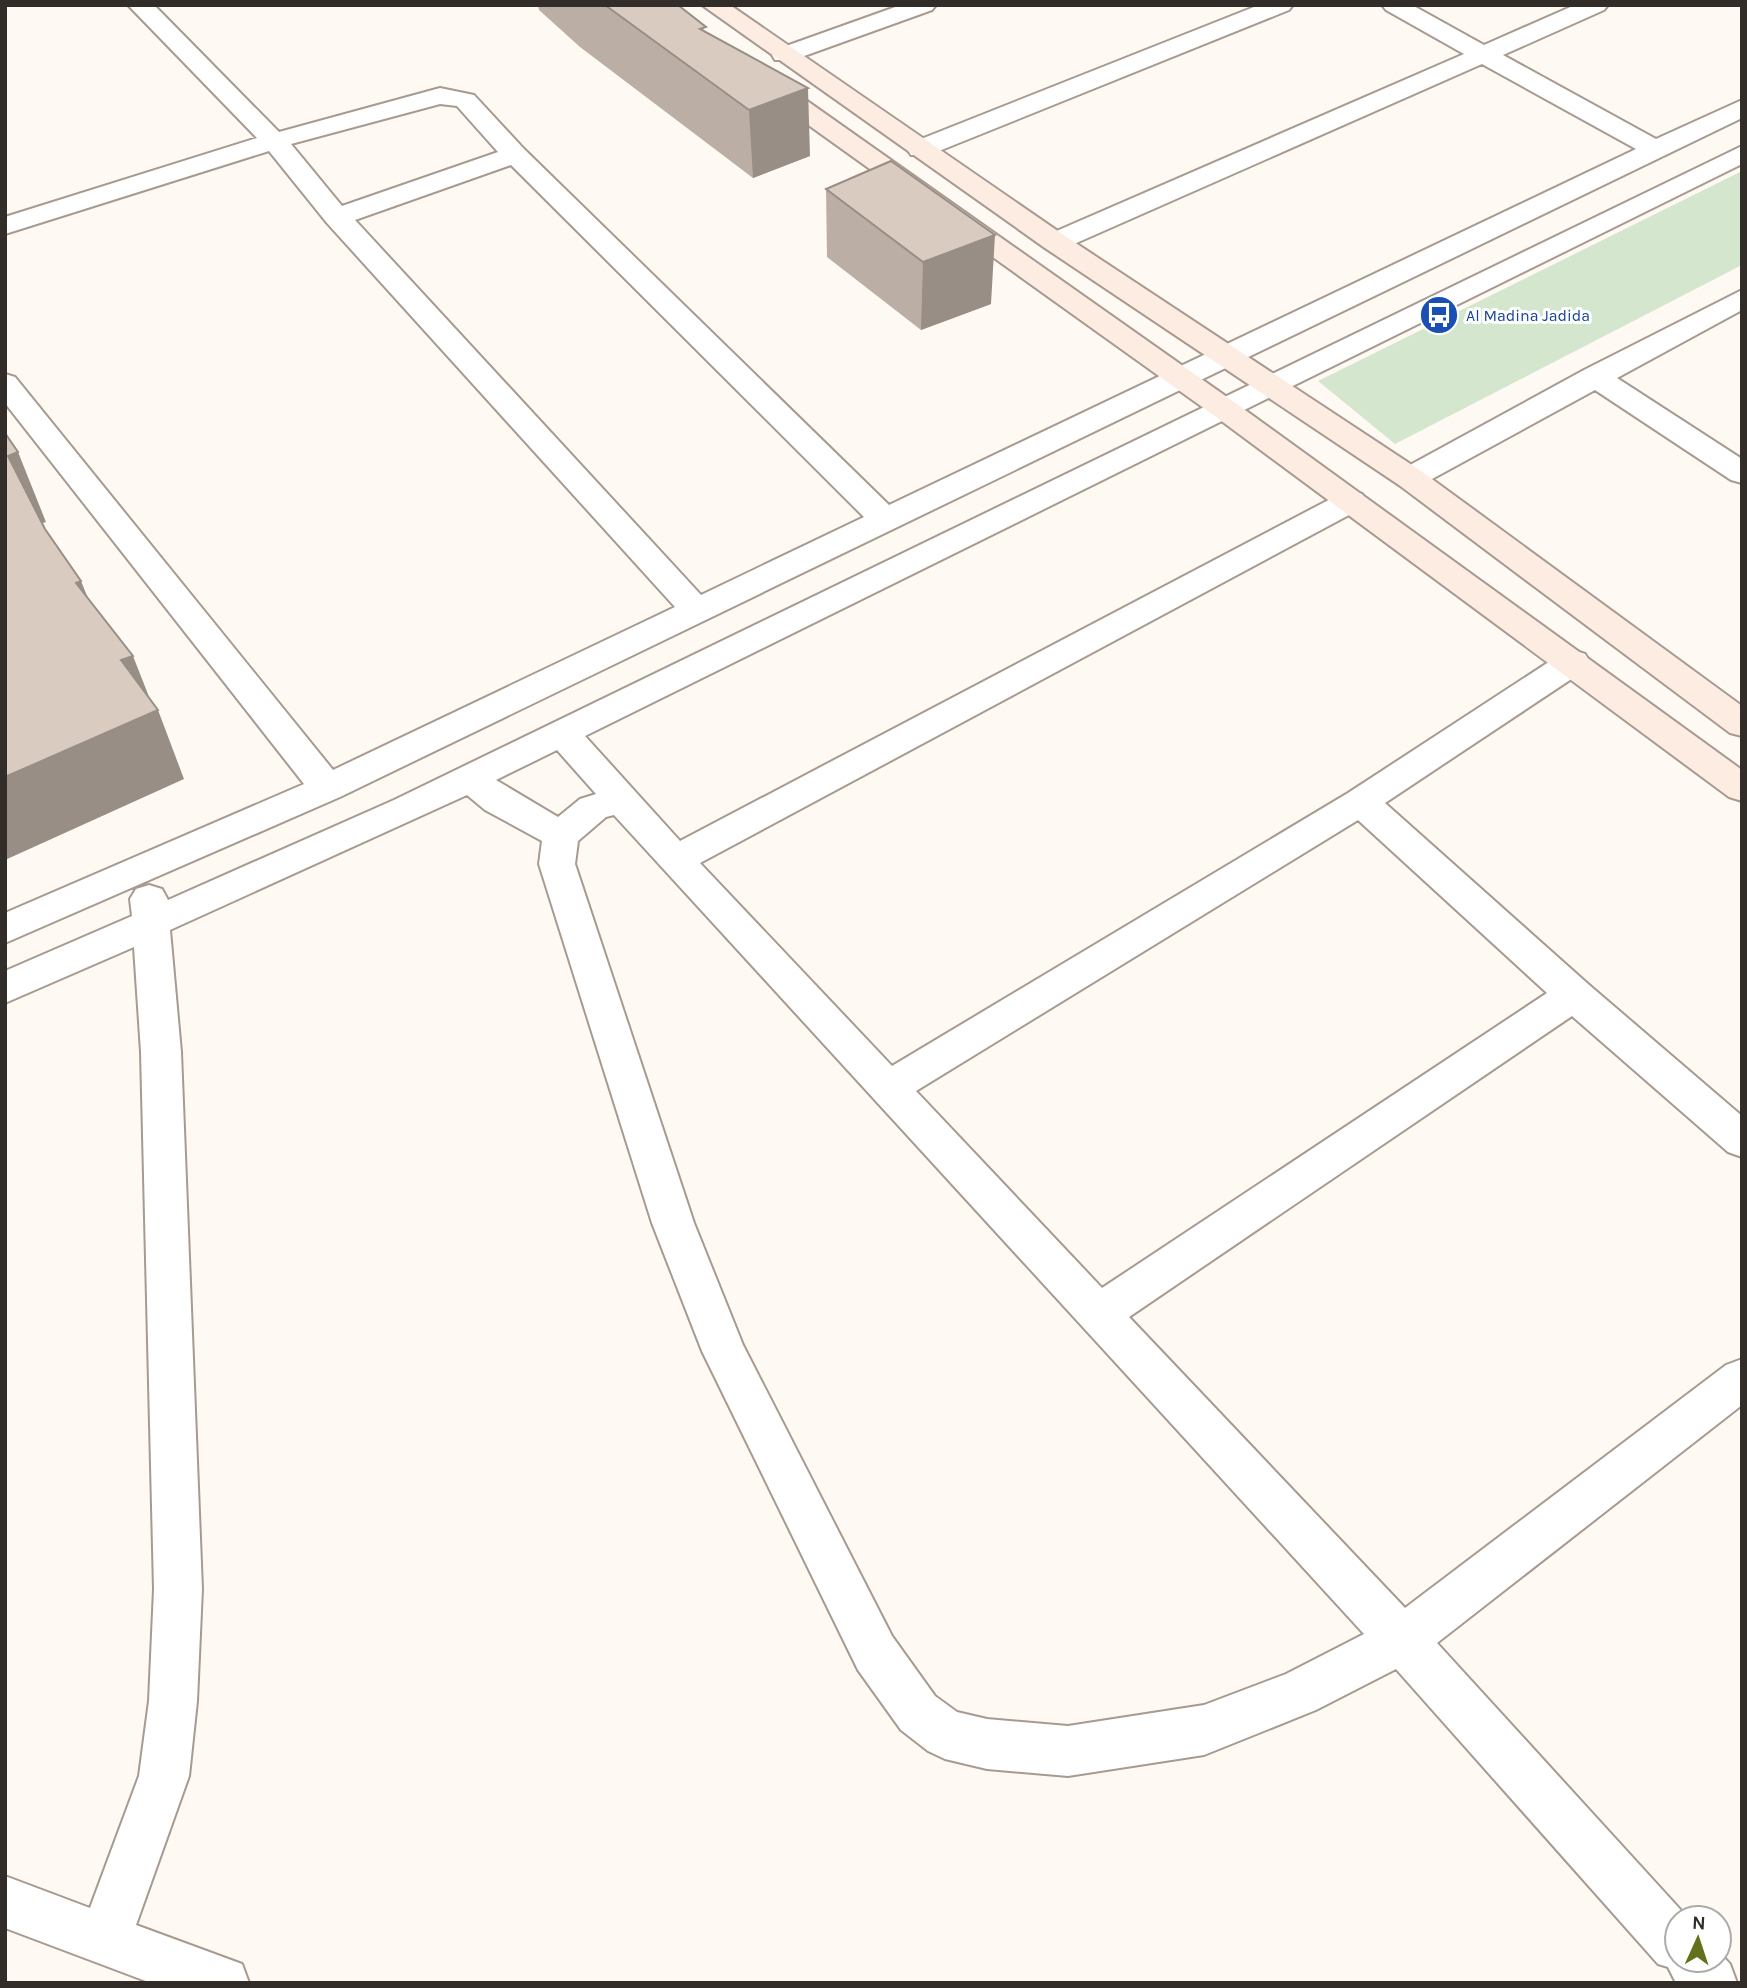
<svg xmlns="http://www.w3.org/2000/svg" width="1747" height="1988" viewBox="0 0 1747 1988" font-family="Karla,sans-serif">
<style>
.green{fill:#d5e6cf}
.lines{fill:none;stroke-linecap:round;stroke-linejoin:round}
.street-casing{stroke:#a79a90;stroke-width:4}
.secondary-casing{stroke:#a79a90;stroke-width:4}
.street{fill:#fff;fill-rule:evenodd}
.secondary{fill:#fdece2;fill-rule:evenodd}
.wall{fill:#bbafa5}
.shaded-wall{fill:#988e86}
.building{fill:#d9cbc0;stroke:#988e86;stroke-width:2}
.labels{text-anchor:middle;stroke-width:6;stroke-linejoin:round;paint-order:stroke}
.far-transit-label{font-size:16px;fill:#164399;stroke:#fff;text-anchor:start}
</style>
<rect width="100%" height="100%" fill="#fff9f4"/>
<path class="green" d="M1742,171V265L1395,444L1318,381Z"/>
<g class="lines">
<g class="street-casing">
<path id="street" d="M128,5H154L279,132L440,88L474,95L524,149L889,505L1636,149L1482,64L1065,248H1045L1041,242L1045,236L1464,54L1386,10L1382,5H1412L1484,45L1575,5H1608L1604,10L1503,55L1656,139L1742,100V118L340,797L5,943V913L304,784L5,403V374L15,377L333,770L675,607L327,223L269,151L5,234V217L257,138ZM440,104L457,106L498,152L342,206L291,144ZM511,165L864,517L701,595L355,220Z
M901,5H936L932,10L793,60H775L772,55L775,50Z
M1259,5H1293L1289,10L929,155H911L907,149L911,143Z
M1742,146V164L585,736L680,841L1340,494L1351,491L1362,494L1367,501L1362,508L700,863L892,1066L1348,793L1561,654L1573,650L1585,654L1590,662L1585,670L1385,803L1588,984L1742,1116V1157L1728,1152L1572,1016L1129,1317L1405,1608L1726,1365L1742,1359V1405L1437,1643L1688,1918H1677V1960H1719V1952L1730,1964L1737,1983H1676L1668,1967L1658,1964L1396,1669L1316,1710L1204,1755L1068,1776L987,1769L945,1759L928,1751L901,1730L858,1670L702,1351L652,1223L539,864L542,841L485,810L467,795L170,930L181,1052L202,1589L197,1701L189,1776L136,1925L242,1964L249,1983H151L5,1928V1876L90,1908L139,1776L149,1701L154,1589L141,1052L134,947L5,1003V971L132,916L130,899L136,889L149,885L162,889L168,900L394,800ZM557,750L596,794L580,799L558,817L496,780ZM614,815L1364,1634L1286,1674L1204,1705L1068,1726L987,1719L957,1712L935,1696L892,1636L743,1345L694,1223L575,864L578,841L606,817ZM1358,820L1547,993L1102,1288L916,1091Z
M1742,290V310L1617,378L1742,459V483L1731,480L1595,390L1421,485L1410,488L1399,485L1395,478L1399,471L1584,370Z"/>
</g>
<g class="secondary-casing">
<path id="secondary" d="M702,5H730L1065,236L1421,471L1742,706V736L1730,733L1399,485L1045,248Z
M767,76L776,79L1234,402L1742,770V801L1729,797L1212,414L758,89L754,84L758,79Z"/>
</g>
<use href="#street" class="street"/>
<use href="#secondary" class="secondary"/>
</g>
<path class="wall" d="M538,5H678L706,32L810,156L753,178L580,47L539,10Z
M826,189L991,304L921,330L827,257Z"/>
<path class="shaded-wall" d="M808,88L810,156L753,178L749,110Z
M995,235L991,304L921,330L923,262Z
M18,452L46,522L36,525L8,456Z
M81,581L109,650L76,583Z
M133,656L155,712L158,710L184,779L5,860V777L121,660Z"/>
<path class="building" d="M605,5H678L706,27L700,29L808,88L749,110Z
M891,161L995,235L923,262L826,189Z
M5,433L18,452L8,456L45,529L81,581L76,583L133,656L121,660L158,710L5,777Z"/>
<defs>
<g id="bus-disc" transform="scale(2.0125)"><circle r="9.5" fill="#1a4fb4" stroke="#fff"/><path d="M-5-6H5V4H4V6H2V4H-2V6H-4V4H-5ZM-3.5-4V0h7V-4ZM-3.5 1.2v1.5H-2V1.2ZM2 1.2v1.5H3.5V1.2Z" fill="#fff"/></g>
</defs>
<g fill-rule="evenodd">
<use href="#bus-disc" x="1439" y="315"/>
</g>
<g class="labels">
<g class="far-transit-label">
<text x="1466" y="321">Al Madina Jadida</text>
</g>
</g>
<rect width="1747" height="1988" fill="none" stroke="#322d28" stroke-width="14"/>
<g transform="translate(1698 1939) rotate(3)"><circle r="33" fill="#ffffff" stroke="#adaba9" stroke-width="2"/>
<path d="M0-5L12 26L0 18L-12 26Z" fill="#62711c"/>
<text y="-10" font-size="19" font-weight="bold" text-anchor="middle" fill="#322d28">N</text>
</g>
</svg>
